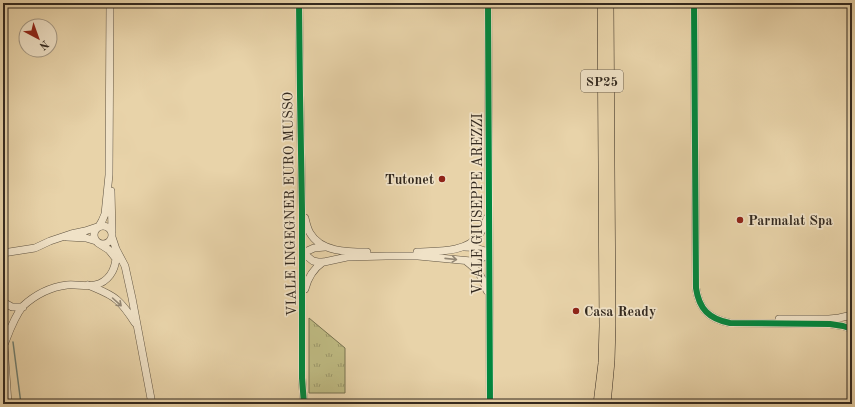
<svg xmlns="http://www.w3.org/2000/svg" width="855" height="407" viewBox="0 0 855 407" font-family="'Old Standard TT',serif">
<style>
.grass{fill:url(#grass-tufts);stroke:#787250}
.lines{fill:none;stroke-linecap:round;stroke-linejoin:round}
.stream{stroke:#6f7f72;stroke-width:1.5}
.minor-casing{stroke:#605442;stroke-width:8}
.major-casing{stroke:#33291f;stroke-width:10}
.minor{stroke:#f0e2c7;stroke-width:7}
.major{stroke:#e8d3a9;stroke-width:9}
.cycleway-casing{stroke:#f0e2c7;stroke-width:8}
.cycleway{stroke:#00873e;stroke-width:6}
.oneway{stroke:#928673}
.poi-dot{fill:#8f2418;stroke:#f0e2c7;stroke-width:1.5}
.labels{text-anchor:middle;stroke-width:3.5;stroke-linejoin:round;paint-order:stroke}
.shield{fill:#f0e2c7;stroke:#6c6051;stroke-width:1}
.shield-label{font-size:13px;font-weight:bold;fill:#33291f}
.poi-label{font-size:14px;font-weight:bold;fill:#33291f;stroke:#f0e2c7;text-anchor:start}
.street-label{font-size:14px;fill:#33291f;stroke:#f0e2c7}
</style>
<defs>
<pattern id="grass-tufts" width="24" height="20" patternUnits="userSpaceOnUse"><rect width="24" height="20" fill="#beba82"/><path d="M3 7l-1-3M5 7V3M7 7l1-3M15 17l-1-3M17 17v-4M19 17l1-3" fill="none" stroke="#9b976a"/></pattern>
</defs>
<rect width="100%" height="100%" fill="#e8d3a9"/>
<filter id="stains"><feTurbulence type="fractalNoise" baseFrequency=".005" numOctaves="4"/><feColorMatrix values="0 0 0 0 .2 0 0 0 0 .09 0 0 0 0 .02 0 0 0 .5 -.17"/></filter>
<radialGradient id="worn" r=".72"><stop offset=".6" stop-color="#630" stop-opacity="0"/><stop offset="1" stop-color="#630" stop-opacity=".3"/></radialGradient>
<path class="grass" d="M309,318L345,348V393H309Z"/>
<g class="lines">
<path class="stream" d="M13,342L21,404"/>
<g class="minor-casing">
<path id="minor" d="M299,3L300,95L302,210V378L304,404
M488,3L490,404
M694,3L696,288C699,309 709,319 730,323L830,324L843,326L852,329
M111,191L112,231
M305,218C306,222 307,228 310,233C321,252 347,252 367,252
M94 235a9 9 0 1 1 18 0a9 9 0 1 1-18 0Z
M99,226L102,221L105,214L109,175L110,3
M67,237L86,238L96,241
M112,237L116,249L125,266L132,298L152,404
M98,243L109,250L117,260
M325,247L314,248L303,253L313,261L318,262H324L347,257L386,256H418L471,261L482,258L489,253C481,249 474,247 464,247
M417,252C437,251 467,253 479,235C483,230 485,224 487,218
M3,253L35,248L50,241L71,234L85,231L97,227
M466,261C478,270 482,276 487,291
M88,285C97,289 109,293 117,300C124,306 130,315 135,323
M305,289C308,277 313,269 323,262
M3,302L12,307H23
M779,319H829L839,318L852,315
M3,330L8,404
M4,345C9,332 14,317 23,306C35,295 51,287 67,285C76,284 86,287 95,285C108,282 115,271 116,258"/>
</g>
<g class="major-casing">
<path id="major" d="M598,404L603,363L604,326L602,3
M606,404L610,361L611,325L609,3"/>
</g>
<use href="#minor" class="minor"/>
<use href="#major" class="major"/>
<g class="cycleway-casing">
<path id="cycleway" d="M299,3L300,95L302,210V378L304,404
M488,3L490,404
M694,3L696,288C699,309 709,319 730,323L830,324L843,326L852,329"/>
</g>
<use href="#cycleway" class="cycleway"/>
</g>
<defs><path id="oneway-shaft" d="M-6 0H5M1.5-3L5.5 0L1.5 3" fill="none" stroke-width="1.6" stroke-linecap="round" stroke-linejoin="round"/></defs>
<g class="oneway">
<use href="#oneway-shaft" transform="translate(451 259) rotate(6)"/>
<use href="#oneway-shaft" transform="translate(117 302) rotate(42)"/>
</g>
<g class="poi-dot">
<circle cx="442" cy="179" r="4"/>
<circle cx="740" cy="220" r="4"/>
<circle cx="576" cy="311" r="4"/>
</g>
<g class="labels">
<rect class="shield" x="581" y="70" width="42" height="22" rx="3"/>
<g class="shield-label">
<text x="602" y="86">SP25</text>
</g>
<g class="poi-label">
<text x="434" y="184" text-anchor="end">Tutonet</text>
<text x="748" y="225">Parmalat Spa</text>
<text x="584" y="316">Casa Ready</text>
</g>
<g class="street-label">
<text transform="translate(289 204) rotate(-91)" y="5">VIALE INGEGNER EURO MUSSO</text>
<text transform="translate(477 204) rotate(-90)" y="5">VIALE GIUSEPPE AREZZI</text>
</g>
</g>
<rect width="855" height="407" fill="none" stroke="#e8d3a9" stroke-width="16"/>
<rect x="4" y="4" width="847" height="399" fill="none" stroke="#33291f" stroke-width="2"/>
<rect x="8" y="8" width="839" height="391" fill="none" stroke="#33291f"/>
<g transform="translate(38 38) rotate(139)"><circle r="19" fill="#f0e2c7" stroke="#a49884"/>
<path d="M0-3L7 15L0 10L-7 15Z" fill="#8f2418"/>
<text y="-6" font-size="11" font-weight="bold" text-anchor="middle" fill="#33291f">N</text>
</g>
<rect width="100%" height="100%" filter="url(#stains)"/>
<rect width="100%" height="100%" fill="url(#worn)"/>
</svg>
